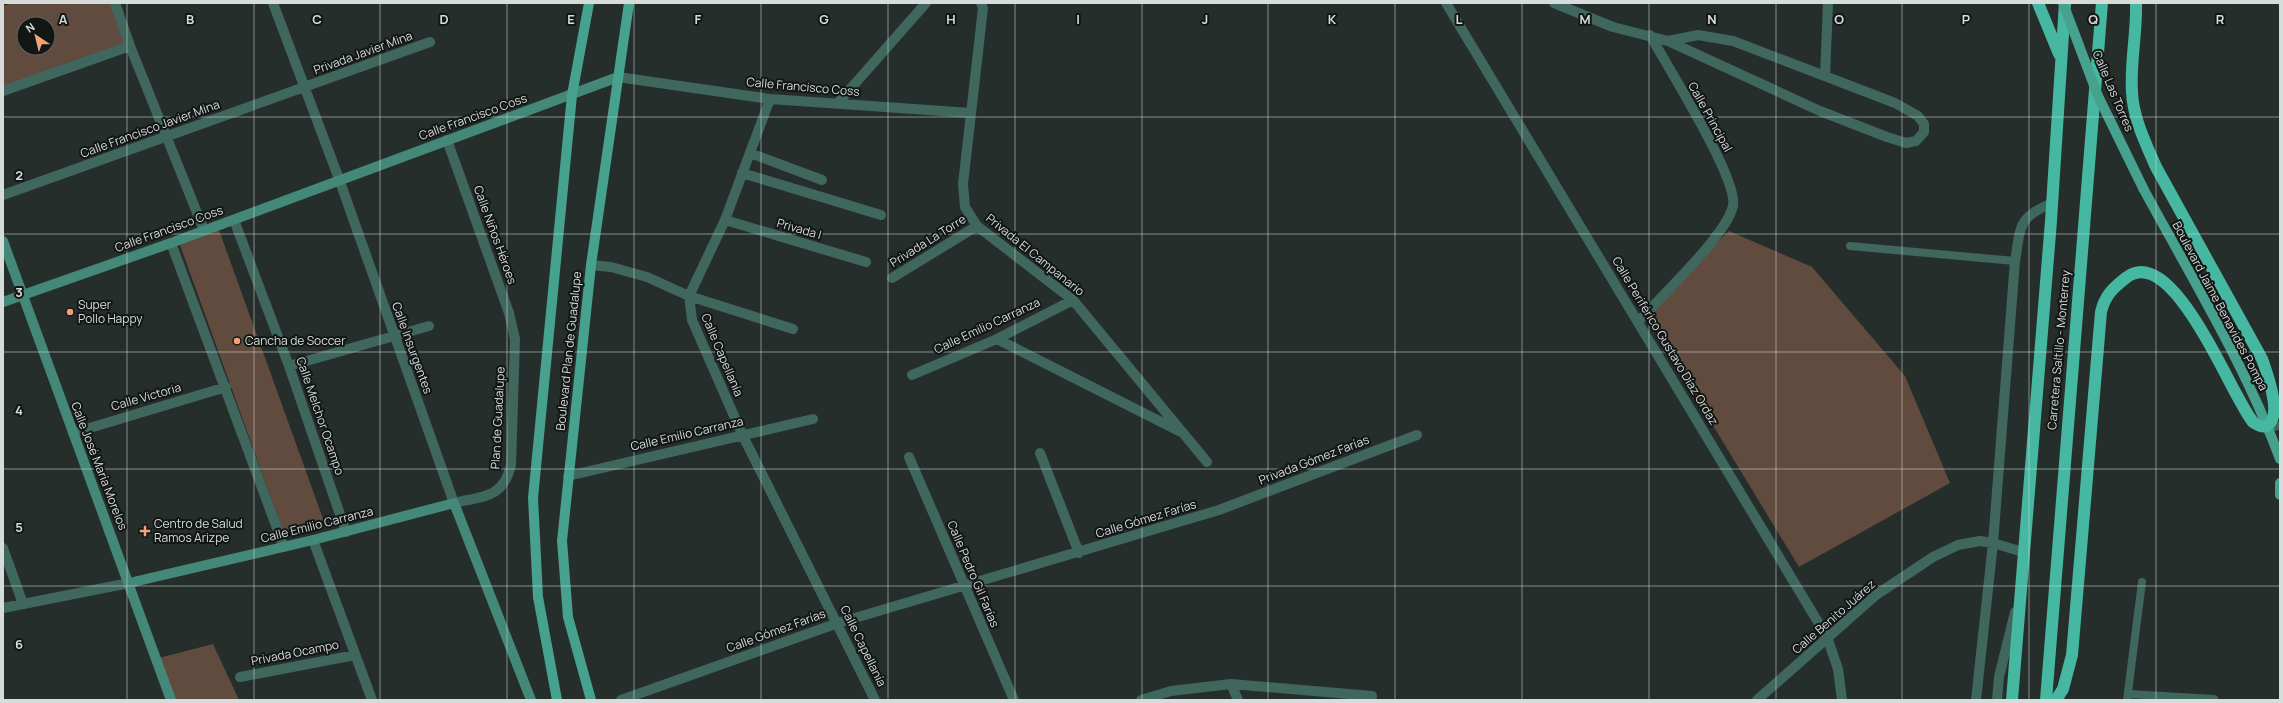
<svg xmlns="http://www.w3.org/2000/svg" width="2283" height="703" viewBox="0 0 2283 703" font-family="Manrope,sans-serif">
<style>
.green{fill:#614a3e;fill-rule:evenodd}
.lines{fill:none;stroke-linecap:round;stroke-linejoin:round}
.lane{stroke:#3f675e;stroke-width:8}
.street{stroke:#3f675e;stroke-width:10}
.secondary{stroke:#448879;stroke-width:10}
.primary{stroke:#46a18e;stroke-width:10}
.highway{stroke:#46b7a1;stroke-width:12}
.primary-bridge{stroke:#46a18e;stroke-width:10}
.grid{fill:none;stroke:#d6dcda;stroke-width:1;stroke-opacity:0.55}
.poi-dot{fill:#f0a279;stroke:#121615;stroke-width:1.5}
.labels{text-anchor:middle;stroke-width:4;stroke-linejoin:round;paint-order:stroke}
.street-label{font-size:12px;fill:#d6dcda;stroke:#121615}
.poi-label{font-size:12px;fill:#d6dcda;stroke:#121615;text-anchor:start}
.grid-label{font-size:13px;text-anchor:middle;font-weight:bold;fill:#d6dcda;stroke:#121615;stroke-width:4;stroke-linejoin:round;paint-order:stroke}
</style>
<rect width="100%" height="100%" fill="#262e2c"/>
<path class="green" d="M12,3H112L127,45L3,88V6ZM24,24H48V48H24Z
M219,230L326,527L283,531L180,245Z
M1729,231L1812,267L1905,376L1950,483L1799,567L1644,312Z
M213,644L239,700H170L155,659Z"/>
<g class="lines">
<path class="lane" d="M1850,246L2015,261
M2269,429L2280,425
M2128,694L2214,699
M2127,700L2142,582"/>
<path class="street" d="M115,3L130,46L204,230
M273,3L339,179L454,503C483,496 503,499 511,465L515,339L509,313L447,140
M981,3L983,8L963,184L965,207L977,226L1073,300L1207,462
M1446,3L1827,637L1838,669L1842,700
M1554,3L1613,27L1668,41L1820,111L1887,137L1906,143L1916,141L1924,132V124L1918,116L1895,103L1733,41L1698,35L1668,41
M1825,76L1828,3
M618,77L770,99L971,113
M3,91L130,46
M770,99L725,220L689,296L692,320L742,434L875,700
M838,103L926,3
M750,153L822,180
M742,173L881,215
M3,195L430,42
M234,220L289,366L346,532
M725,220L866,262
M171,243L284,547
M591,265L611,267L647,277L689,296L793,329
M892,278L977,226
M1639,321C1661,296 1726,236 1733,206C1739,180 1666,64 1650,35
M997,339L1179,431
M289,366L429,326
M912,375L997,339L1073,300
M73,433L226,387
M1040,453L1079,553
M909,457L1014,700
M568,476L813,419
M313,540L372,700
M3,548L23,604
M3,608L129,583
M240,677L355,655
M1231,684L1238,700
M621,700L838,623L1219,510L1417,435
M1141,700L1171,691L1231,684L1372,696
M1757,700L1876,595L1933,557L1958,545L1980,541L1993,543L2023,552
M1976,700L1993,543L2015,261C2021,226 2017,218 2052,203
M1997,700L1999,677L2015,612"/>
<path class="secondary" d="M3,241L171,700
M3,302L171,243L618,77
M129,583L313,540L454,503L531,700"/>
<path class="primary" d="M2143,188C2191,277 2245,364 2280,459
M2280,483V495
M557,700L538,597L533,498L572,95L589,3
M591,700L568,617L562,541L591,265L629,3"/>
<path class="highway" d="M2038,3L2059,54
M2012,700L2051,221L2065,3
M2046,700L2102,3
M2056,700L2063,689L2072,655L2101,312C2105,295 2113,288 2127,277C2174,243 2231,396 2253,422C2257,425 2262,428 2267,426C2283,416 2267,373 2262,359L2156,167C2146,144 2133,118 2132,92C2130,62 2137,33 2136,3"/>
<path class="primary-bridge" d="M2063,3L2098,96L2143,188"/>
</g>
<path class="grid" d="M127,3V700M254,3V700M380,3V700M507,3V700M634,3V700M761,3V700M888,3V700M1015,3V700M1142,3V700M1268,3V700M1395,3V700M1522,3V700M1649,3V700M1776,3V700M1902,3V700M2029,3V700M2156,3V700M3,117H2280M3,234H2280M3,352H2280M3,469H2280M3,586H2280"/>
<g class="poi-dot">
<circle cx="70" cy="312" r="4"/>
<circle cx="237" cy="341" r="4"/>
<path d="M143 525h4v4h4v4h-4v4h-4v-4h-4v-4h4z"/>
</g>
<g class="labels">
<g class="street-label">
<text transform="translate(363 53) rotate(-20)" y="4">Privada Javier Mina</text>
<text transform="translate(803 87) rotate(5)" y="4">Calle Francisco Coss</text>
<text transform="translate(2113 91) rotate(67)" y="4">Calle Las Torres</text>
<text transform="translate(473 117) rotate(-20)" y="4">Calle Francisco Coss</text>
<text transform="translate(1710 117) rotate(61)" y="4">Calle Principal</text>
<text transform="translate(150 129) rotate(-20)" y="4">Calle Francisco Javier Mina</text>
<text transform="translate(169 229) rotate(-20)" y="4">Calle Francisco Coss</text>
<text transform="translate(799 229) rotate(16)" y="4">Privada I</text>
<text transform="translate(495 235) rotate(70)" y="4">Calle Niños Héroes</text>
<text transform="translate(928 241) rotate(-32)" y="4">Privada La Torre</text>
<text transform="translate(1035 255) rotate(39)" y="4">Privada El Campanario</text>
<text transform="translate(2220 306) rotate(62)" y="4">Boulevard Jaime Benavides Pompa</text>
<text transform="translate(987 326) rotate(-25)" y="4">Calle Emilio Carranza</text>
<text transform="translate(1665 341) rotate(59)" y="4">Calle Periférico Gustavo Díaz Ordaz</text>
<text transform="translate(412 348) rotate(70)" y="4">Calle Insurgentes</text>
<text transform="translate(2059 350) rotate(-85)" y="4">Carretera Saltillo - Monterrey</text>
<text transform="translate(569 351) rotate(-84)" y="4">Boulevard Plan de Guadalupe</text>
<text transform="translate(722 355) rotate(67)" y="4">Calle Capellanía</text>
<text transform="translate(146 397) rotate(-16)" y="4">Calle Victoria</text>
<text transform="translate(320 416) rotate(71)" y="4">Calle Melchor Ocampo</text>
<text transform="translate(498 418) rotate(-87)" y="4">Plan de Guadalupe</text>
<text transform="translate(687 434) rotate(-13)" y="4">Calle Emilio Carranza</text>
<text transform="translate(1314 460) rotate(-21)" y="4">Privada Gómez Farías</text>
<text transform="translate(99 466) rotate(69)" y="4">Calle José María Morelos</text>
<text transform="translate(1146 519) rotate(-17)" y="4">Calle Gómez Farías</text>
<text transform="translate(317 525) rotate(-14)" y="4">Calle Emilio Carranza</text>
<text transform="translate(973 574) rotate(67)" y="4">Calle Pedro Gil Farías</text>
<text transform="translate(1834 617) rotate(-41)" y="4">Calle Benito Juárez</text>
<text transform="translate(776 631) rotate(-20)" y="4">Calle Gómez Farías</text>
<text transform="translate(863 646) rotate(64)" y="4">Calle Capellanía</text>
<text transform="translate(295 653) rotate(-11)" y="4">Privada Ocampo</text>
</g>
<g class="poi-label">
<text x="78" y="309">Super<tspan x="78" dy="14">Pollo Happy</tspan></text>
<text x="245" y="345">Cancha de Soccer</text>
<text x="154" y="528">Centro de Salud<tspan x="154" dy="14">Ramos Arizpe</tspan></text>
</g>
</g>
<g class="grid-label">
<text x="63" y="24">A</text>
<text x="190" y="24">B</text>
<text x="317" y="24">C</text>
<text x="444" y="24">D</text>
<text x="571" y="24">E</text>
<text x="698" y="24">F</text>
<text x="824" y="24">G</text>
<text x="951" y="24">H</text>
<text x="1078" y="24">I</text>
<text x="1205" y="24">J</text>
<text x="1332" y="24">K</text>
<text x="1459" y="24">L</text>
<text x="1585" y="24">M</text>
<text x="1712" y="24">N</text>
<text x="1839" y="24">O</text>
<text x="1966" y="24">P</text>
<text x="2093" y="24">Q</text>
<text x="2220" y="24">R</text>
<text x="19" y="180">2</text>
<text x="19" y="297">3</text>
<text x="19" y="415">4</text>
<text x="19" y="532">5</text>
<text x="19" y="649">6</text>
</g>
<rect width="2283" height="703" fill="none" stroke="#d6dcda" stroke-width="8"/>
<g transform="translate(36 36) rotate(325)"><circle r="19" fill="#121615" stroke="#606564"/>
<path d="M0-3L7 15L0 10L-7 15Z" fill="#f0a279"/>
<text y="-6" font-size="11" font-weight="bold" text-anchor="middle" fill="#d6dcda">N</text>
</g>
</svg>
